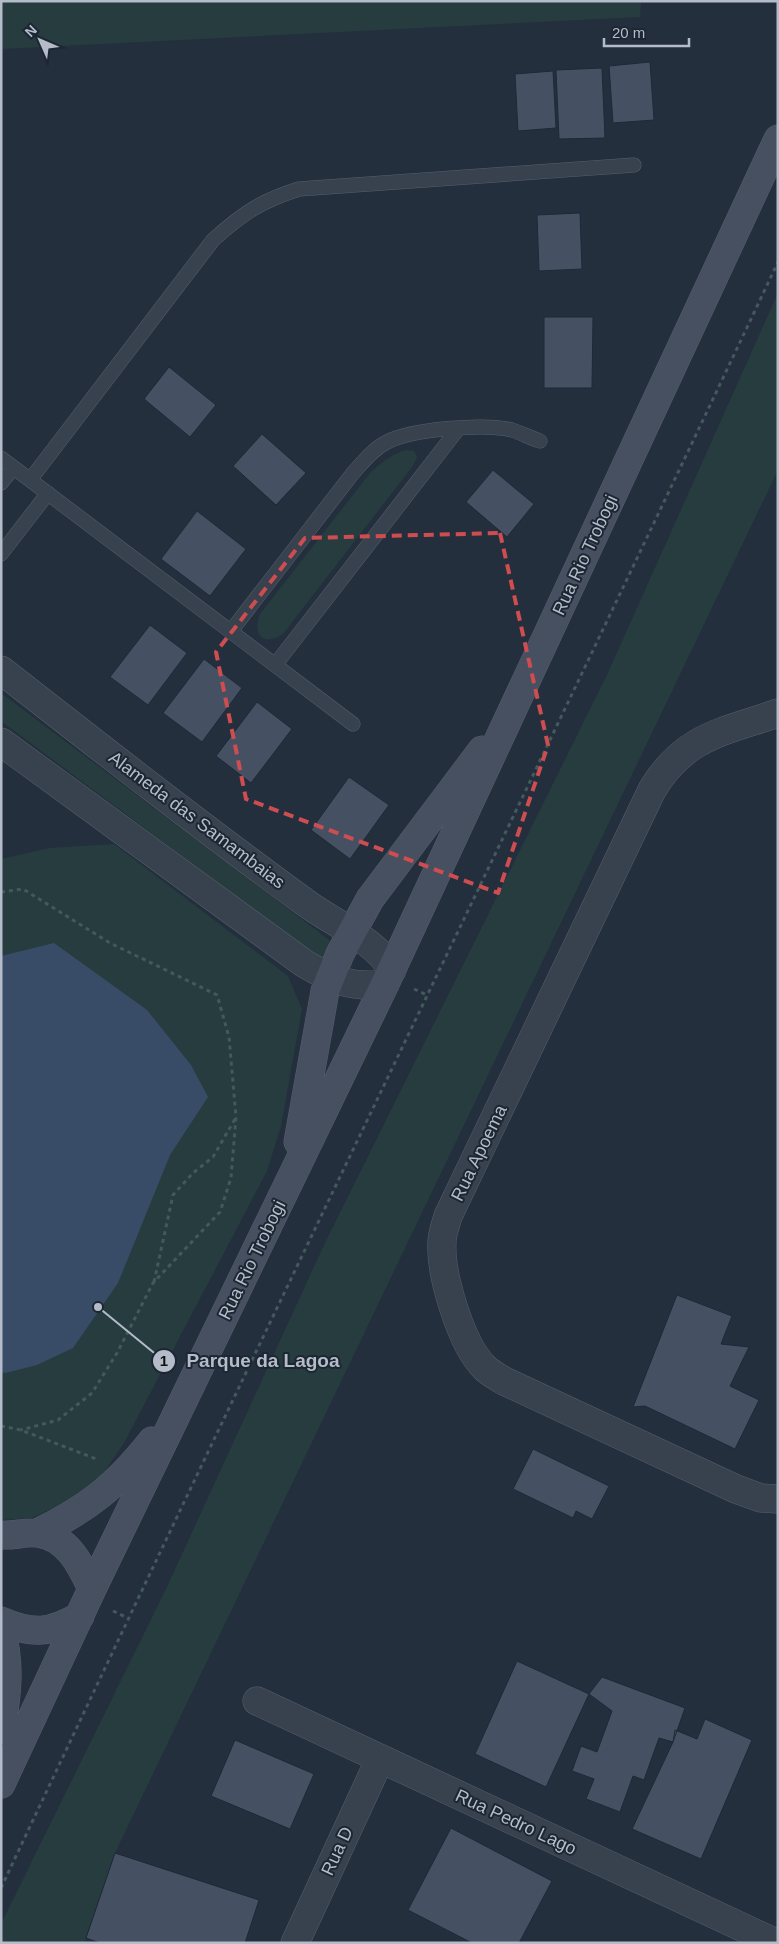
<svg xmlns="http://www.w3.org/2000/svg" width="779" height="1944" viewBox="0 0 779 1944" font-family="Helvetica,sans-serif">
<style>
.green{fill:#263c3f}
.water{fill:#394c67}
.building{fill:#455162;stroke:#1f2835}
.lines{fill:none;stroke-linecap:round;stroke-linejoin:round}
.service-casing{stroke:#565f6c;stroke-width:15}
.minor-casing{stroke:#565f6c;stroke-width:29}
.secondary-casing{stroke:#565f6c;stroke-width:29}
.path{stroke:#44595c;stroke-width:3;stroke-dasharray:4 4;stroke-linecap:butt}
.service{stroke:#38414e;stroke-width:14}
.minor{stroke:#38414e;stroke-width:28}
.secondary{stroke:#465061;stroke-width:28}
.marked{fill:none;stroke:#ce4d50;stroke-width:4;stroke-dasharray:10 6;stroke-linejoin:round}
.labels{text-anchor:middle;stroke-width:4;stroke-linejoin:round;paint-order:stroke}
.street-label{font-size:18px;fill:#b4bcc9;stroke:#1d2633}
.leader{fill:none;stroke:#b4bcc9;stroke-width:2}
.callout-dot{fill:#b4bcc9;stroke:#1d2633;stroke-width:2}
.mark-label{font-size:15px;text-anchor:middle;font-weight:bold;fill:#111}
.callout-label{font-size:19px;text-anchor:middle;font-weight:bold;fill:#b4bcc9;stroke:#1d2633;stroke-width:4;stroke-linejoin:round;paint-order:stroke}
</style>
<rect width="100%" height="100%" fill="#242f3e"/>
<path class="green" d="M1,1H641L640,17L1,49Z
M778,293V470L115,1853L84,1943H1V1924L166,1589L324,1245L607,675Z
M406,450L414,451L417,457L412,467L283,634C263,647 252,635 260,614L370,473C381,463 391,454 406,450Z
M1,693L328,939L334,946L325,959L316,956L1,721Z
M114,844L288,976L302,1009L281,1126L267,1171L124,1443L101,1477L70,1500L32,1518L1,1520V859L50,848Z"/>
<path class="water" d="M54,943L147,1010L191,1065L208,1097L170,1155L118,1283L73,1348L37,1365L5,1373L1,1372V956Z"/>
<path class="building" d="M650,62L654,120L613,123L609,66Z
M602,68L605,138L559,139L556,70Z
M553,71L556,128L518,131L515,74Z
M580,213L582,269L539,271L537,215Z
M544,317H593L592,388H544Z
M169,367L216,405L190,437L144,399Z
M262,434L306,473L276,505L233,466Z
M493,470L534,504L507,537L466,502Z
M197,511L246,549L210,596L161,559Z
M150,625L187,653L148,705L110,677Z
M204,659L242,688L202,742L163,713Z
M257,702L292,729L251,783L216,756Z
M349,777L389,805L350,859L311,830Z
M677,1295L732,1316L721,1344L749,1347L730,1386L759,1400L735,1449L645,1406L633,1407Z
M533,1449L609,1486L592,1519L576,1511L573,1518L513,1489Z
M517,1661L589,1694L546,1787L475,1754Z
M602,1677L685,1708L673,1742L659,1738L644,1780L633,1776L620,1812L586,1799L594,1779L572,1771L581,1746L597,1752L612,1711L589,1694Z
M705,1719L752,1740L701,1859L632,1829L673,1742L675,1730L697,1739Z
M235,1740L314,1774L290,1829L211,1796Z
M451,1828L552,1881L519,1943H472L408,1910Z
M115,1853L259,1900L245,1943H100L86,1938Z"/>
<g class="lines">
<g class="service-casing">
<path id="service" d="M1,458L353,724
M30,480L213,240C243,213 261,201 299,189L634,165
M1,483L13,468
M1,554L48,493
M231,631L353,473C363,462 373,449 387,442C412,429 484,423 512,430C521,433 531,438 540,441
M275,665L458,429"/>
</g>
<g class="minor-casing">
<path id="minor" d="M1,670C102,749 203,828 306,903C333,923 377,941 392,970
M778,713C723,732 684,736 652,790L448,1216C446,1224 442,1233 442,1242C440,1274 461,1345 485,1368C490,1373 498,1377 504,1381L736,1489L761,1498L778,1499
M1,742L305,964C334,981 352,988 385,984
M257,1701L776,1943
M295,1943L380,1759"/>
</g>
<g class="secondary-casing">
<path id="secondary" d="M298,1142L325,991L340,954L370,899L482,750
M37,1533C89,1508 116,1486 152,1441
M1,1535C13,1536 25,1532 37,1533C67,1536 81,1565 92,1589
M1,1621C33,1635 51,1633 80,1616
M1,1630C11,1664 7,1696 1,1730
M1,1784L92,1589L385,984L778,139"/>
</g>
<path class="path" d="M1,892L23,889L110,943L217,995L229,1037L236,1117L231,1178L220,1212L153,1283L117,1353L92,1393L58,1420L21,1430
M414,989L427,995
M154,1282L173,1195L193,1173L213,1157L235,1119
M1,1426L21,1430L99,1460
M113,1611L128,1618
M1,1888C257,1344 521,805 778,262"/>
<use href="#service" class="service"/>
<use href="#minor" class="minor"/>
<use href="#secondary" class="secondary"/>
</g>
<path class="marked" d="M500,533L548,745L498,893L246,799L216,652L305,538Z"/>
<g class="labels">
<g class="street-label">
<text transform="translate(585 555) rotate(-65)" y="6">Rua Rio Trobogi</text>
<text transform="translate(197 820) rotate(37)" y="6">Alameda das Samambaias</text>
<text transform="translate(479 1153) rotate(-64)" y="6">Rua Apoema</text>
<text transform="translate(252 1260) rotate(-64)" y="6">Rua Rio Trobogi</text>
<text transform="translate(516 1822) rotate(25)" y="6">Rua Pedro Lago</text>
<text transform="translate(337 1851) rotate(-65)" y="6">Rua D</text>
</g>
</g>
<path class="leader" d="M98 1307L164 1361"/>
<g class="callout-dot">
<circle cx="98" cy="1307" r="5"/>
<circle cx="164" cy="1361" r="12"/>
</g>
<g class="mark-label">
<text x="164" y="1366">1</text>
</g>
<g class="callout-label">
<text x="263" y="1367">Parque da Lagoa</text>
</g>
<rect width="779" height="1944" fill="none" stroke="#b4bcc9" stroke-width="5"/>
<g transform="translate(40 40) rotate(315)" stroke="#1d2633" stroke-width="4" paint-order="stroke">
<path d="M0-4L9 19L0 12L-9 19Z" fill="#b4bcc9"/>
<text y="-8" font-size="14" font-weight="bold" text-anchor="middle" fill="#b4bcc9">N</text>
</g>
<path d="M604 38v8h85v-8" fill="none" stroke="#b4bcc9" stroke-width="2.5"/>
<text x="612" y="38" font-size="15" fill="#b4bcc9" stroke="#1d2633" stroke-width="4" paint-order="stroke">20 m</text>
</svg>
